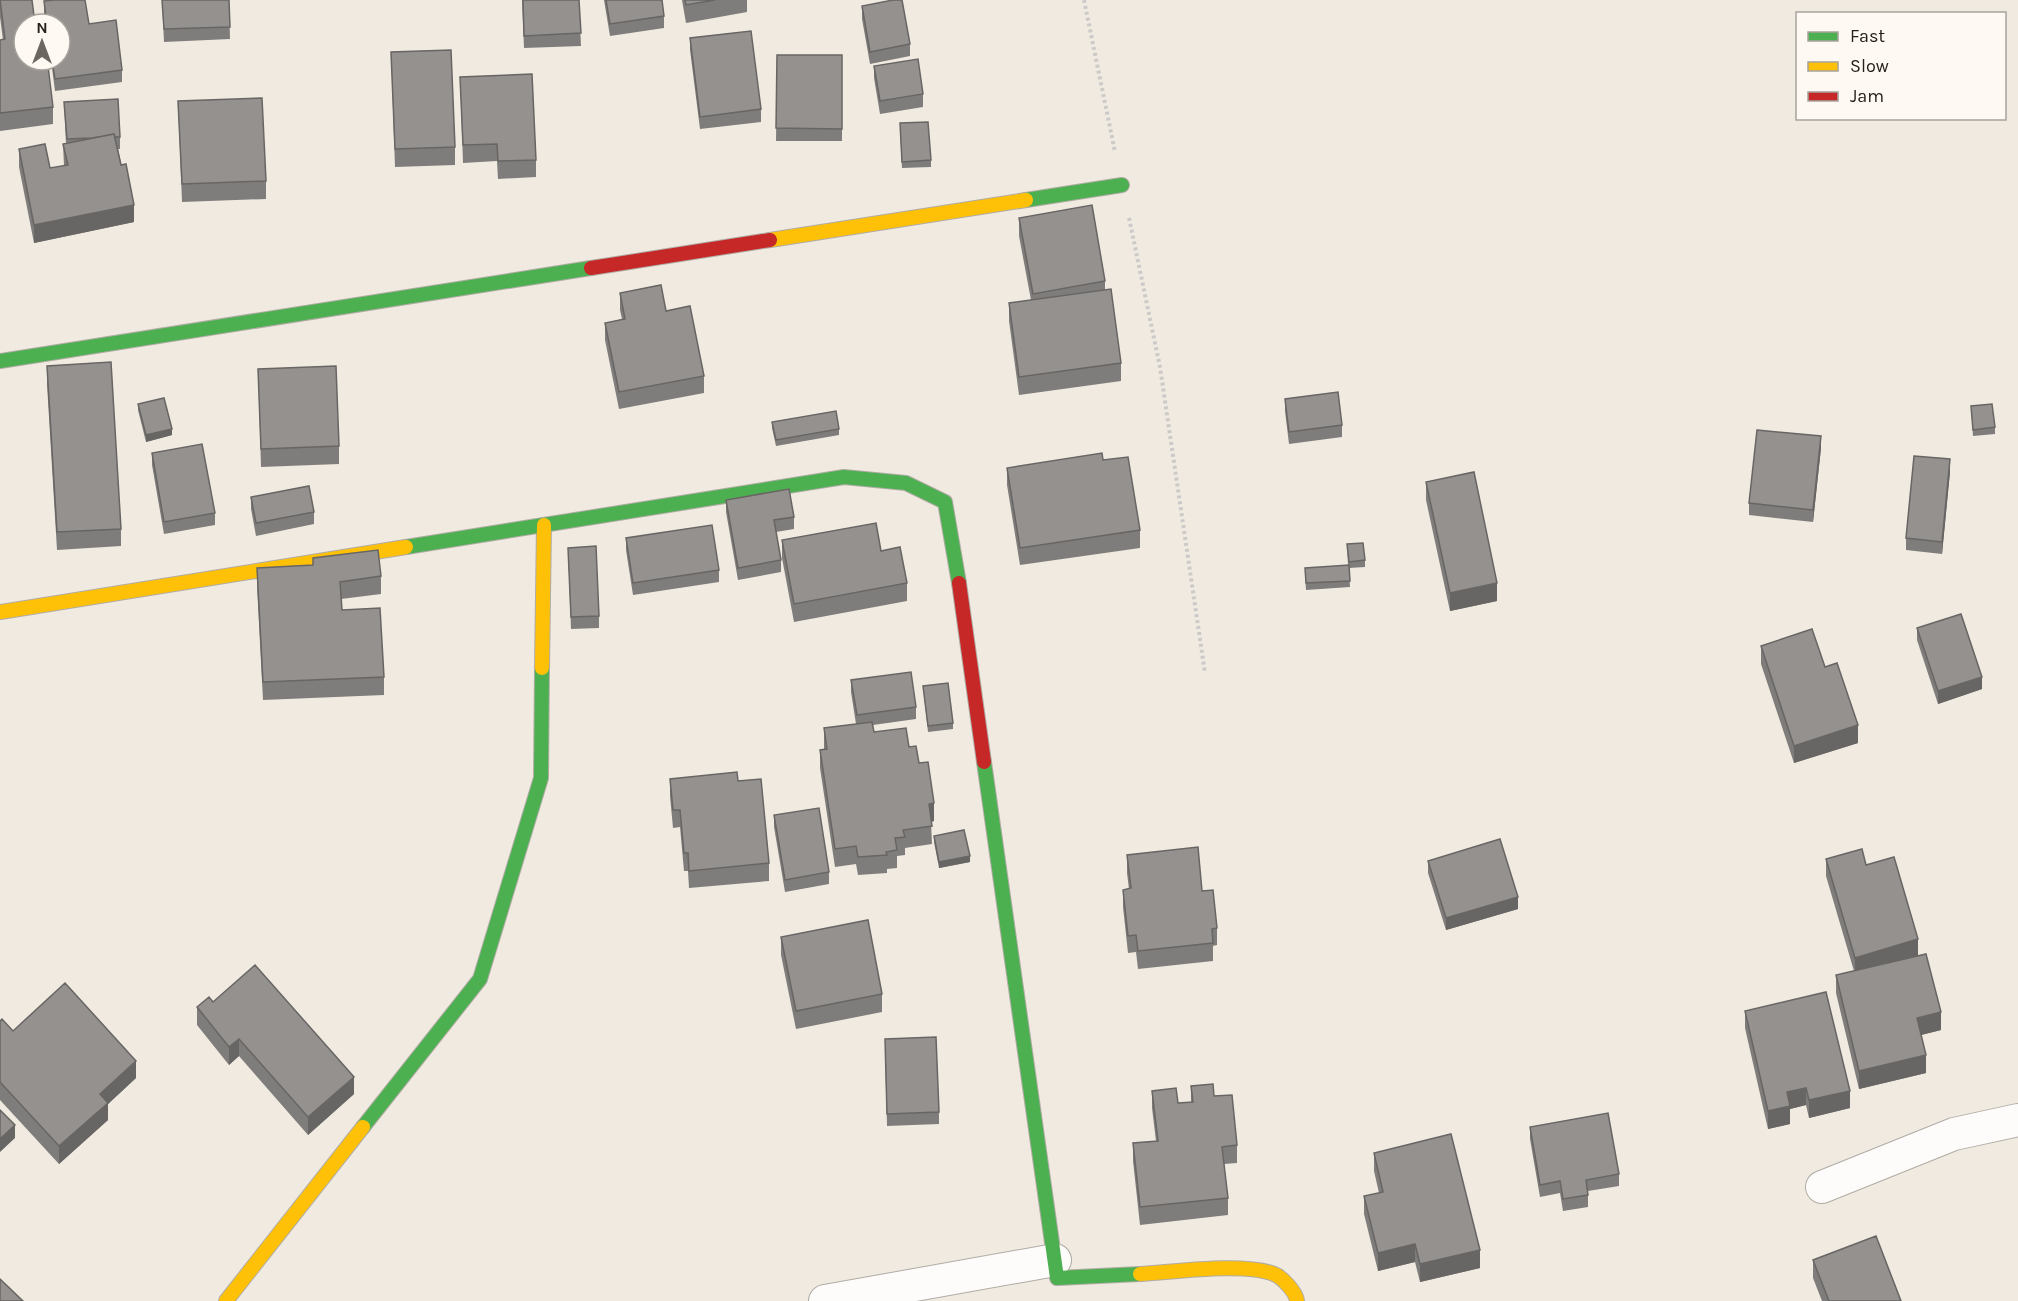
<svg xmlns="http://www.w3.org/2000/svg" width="2018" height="1301" viewBox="0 0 2018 1301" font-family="Karla,sans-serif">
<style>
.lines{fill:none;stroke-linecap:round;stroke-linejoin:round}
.street-casing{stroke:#b0aca5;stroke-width:34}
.fast-casing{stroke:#b0aca5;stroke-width:16}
.slow-casing{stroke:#b0aca5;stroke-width:16}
.jam-casing{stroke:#b0aca5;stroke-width:16}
.path{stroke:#cccac8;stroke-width:4;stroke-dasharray:3 3;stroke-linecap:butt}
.street{stroke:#fdfcfa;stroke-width:32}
.fast{stroke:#4caf50;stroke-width:14}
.slow{stroke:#ffc107;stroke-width:14}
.jam{stroke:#c62828;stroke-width:14}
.wall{fill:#7f7d7b}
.shaded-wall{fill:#686664}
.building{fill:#94918f;stroke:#686664;stroke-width:1.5}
</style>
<rect width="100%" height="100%" fill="#f0eae1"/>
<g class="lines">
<g class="street-casing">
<path id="street" d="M1822,1187L1954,1134L2018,1120
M825,1301L1055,1260"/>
</g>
<g class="fast-casing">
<path id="fast" d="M1026,200L1122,185
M0,361L591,268
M406,547L844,477L906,483L945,502L959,583
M984,762L1057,1278L1140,1274
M363,1127L480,979L541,778L542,668"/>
</g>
<g class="slow-casing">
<path id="slow" d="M770,240L1026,200
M0,612L406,547
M542,668L544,525
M1140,1274C1174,1272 1244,1262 1274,1274C1282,1277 1296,1292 1297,1301
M226,1301L363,1127"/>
</g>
<g class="jam-casing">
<path id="jam" d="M591,268L770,240
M959,583L984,762"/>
</g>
<path class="path" d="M1084,0L1115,152
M1129,218L1160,367L1205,673"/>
<use href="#street" class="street"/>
<use href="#fast" class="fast"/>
<use href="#slow" class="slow"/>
<use href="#jam" class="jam"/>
</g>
<path class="wall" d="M0,0L40,67L53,107V124L0,131V40H3L0,17Z
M162,0H229L230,39L164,42Z
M522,0H579L581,46L524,48Z
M604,0H662L664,16V28L610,36Z
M682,0H747V12L686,23Z
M44,1L89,24L122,70V82L55,91L51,60H60V24H46L44,13Z
M862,6L910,44V56L870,64L862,19Z
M690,38L761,109V122L700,129L690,50Z
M391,52L455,147V165L395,167Z
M777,55H842V141H776Z
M874,66L923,94V107L880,114L874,78Z
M460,77L536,160V177L498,179L497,161L463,163Z
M178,101L266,181V199L182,202Z
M64,102L120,137V149H118L134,222L34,243L19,167V149L50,168L64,166L63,144H66Z
M900,130L931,160V167L902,168Z
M1019,218L1105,281V290L1121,363V381L1019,395L1009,321V303L1031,300L1019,236Z
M620,293L666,311L704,376V393L619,409L605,340V323L622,319L620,310Z
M47,366L121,529V546L57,550L47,384Z
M258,369L339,446V464L261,467Z
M1285,399L1342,425V437L1289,444L1285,411Z
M138,404L172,435L146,442L138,410Z
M1971,406L1995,427V434L1973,436Z
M772,422L839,429V435L776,446L772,428Z
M1821,448L1813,522L1749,515V503Z
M152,453L215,513V525L164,534L152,465Z
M1103,460L1140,530V548L1020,565L1007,485V468Z
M1950,472L1942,554L1906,550V538Z
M1426,482L1497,601L1450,611L1426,500Z
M251,497L314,512V524L256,536L251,509Z
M726,500L794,517V529L776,532L781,560V572L738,580L726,512Z
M626,538L719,570V582L633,595L626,550Z
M782,540L881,551L907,583V601L794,622L782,558Z
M1347,544L1365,560V567L1349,568L1350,587L1306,590L1305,574L1348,565Z
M568,548L599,616V628L571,629Z
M313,558L381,576V594L341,599L342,610L384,677V695L263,700L257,586V568L313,565Z
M1917,628L1982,689L1938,704L1917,640Z
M1761,646L1825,667L1858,743L1794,763L1761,664Z
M851,680L916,707V719L873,725L874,732L909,747L919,763L934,821L931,822L932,844L905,848V855L897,856V868L887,869V873L858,875L856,864L835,867L820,768V750L824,749V728L856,724L851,692Z
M923,686L953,723V729L928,732Z
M670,779L738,781L769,863V881L689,888L688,871H684L680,827L673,828L670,796Z
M774,815L829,872V884L785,892L774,827Z
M934,836L970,862L939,868L934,842Z
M1127,855L1202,891L1217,928V945L1213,946V961L1138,969L1136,952L1128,953L1123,907V890L1129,889L1127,873Z
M1826,859L1866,865L1918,955L1941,1030L1921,1035L1926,1073L1859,1089L1836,993V975L1854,971L1826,876Z
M1428,861L1518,909L1446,930L1428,873Z
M781,937L882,994V1012L796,1029L781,955Z
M213,1002L354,1094L308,1135L239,1056L229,1065L197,1025V1007Z
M1745,1011L1850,1108L1809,1118L1806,1105L1790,1109V1124L1768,1129L1745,1028Z
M0,1021L13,1031L136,1078L108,1104V1120L59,1164L0,1100Z
M885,1051L939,1112V1124L887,1126Z
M1191,1086L1214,1096L1237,1145V1163L1224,1164L1228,1198V1215L1140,1225L1133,1161V1143L1156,1141L1152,1108V1091L1178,1103L1191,1102Z
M1530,1127L1619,1174V1186L1588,1191V1207L1563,1211L1560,1193L1540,1197L1530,1139Z
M1374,1153L1480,1268L1420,1282L1415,1262L1378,1271L1364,1214V1196L1379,1193L1374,1171Z
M1813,1260L1901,1301H1822L1813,1278Z"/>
<path class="shaded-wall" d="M134,205V222L34,243V225Z
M172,429V435L146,442V435Z
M1821,436V448L1813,522V510Z
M1950,459V472L1942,554V542Z
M1497,583V601L1450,611V593Z
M1982,677V689L1938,704V691Z
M1858,725V743L1794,763V746Z
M934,803V821L929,822V804Z
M970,856V862L939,868V862Z
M1518,897V909L1446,930V918Z
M1918,939V957L1855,975V958Z
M1941,1012V1030L1917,1036V1018Z
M239,1039V1056L229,1065V1047Z
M1926,1055V1073L1859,1089V1071Z
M136,1061V1078L108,1104V1120L59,1164V1146L100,1094Z
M354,1077V1094L308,1135V1117Z
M1806,1088V1105L1790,1109V1124L1768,1129V1111L1787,1092Z
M1850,1091V1108L1809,1118V1100Z
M15,1125V1138L0,1152V1139Z
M1415,1244V1262L1378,1271V1253Z
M1480,1250V1268L1420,1282V1264Z"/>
<path class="building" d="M0,0H32L35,24H24V60H39L40,67L48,66L53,107L0,113V40L5,39Z
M54,0H85L89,24L116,20L122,70L55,79L52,60H60V24H47L44,1Z
M162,0H229L230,27L164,29Z
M523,0H579L581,33L524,36Z
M606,0H662L664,16L610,24Z
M685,0H715L686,5Z
M893,0H902L910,44L870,52L862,6Z
M751,31L761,109L700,117L690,38Z
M451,50L455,147L395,149L391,52Z
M777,55H842V129L776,128Z
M918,59L923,94L880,101L874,66Z
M532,74L536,160L498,161L497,144L463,145L460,77Z
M262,98L266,181L182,184L178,101Z
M118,99L120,137H115L114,134L92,138L67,139L64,102Z
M928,122L931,160L902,162L900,123Z
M114,134L121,165L126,164L134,205L34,225L19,149L45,144L50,168L68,165L63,144Z
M1092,205L1105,281L1033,294L1019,218Z
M661,285L666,311L690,306L704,376L619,392L605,323L625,319L620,293Z
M1111,289L1121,363L1019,377L1009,303Z
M111,362L121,529L57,532L47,366Z
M336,366L339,446L261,449L258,369Z
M1338,392L1342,425L1289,432L1285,399Z
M164,398L172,429L146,435L138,404Z
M1992,404L1995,427L1973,430L1971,406Z
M836,411L839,429L776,440L772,422Z
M1757,430L1821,436L1813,510L1749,503Z
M202,444L215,513L164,522L152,453Z
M1102,453L1103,460L1128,457L1140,530L1020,548L1007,468Z
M1914,456L1950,459L1942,542L1906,538Z
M1474,472L1497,583L1450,593L1426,482Z
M309,486L314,512L256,523L251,497Z
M789,489L794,517L774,520L781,560L738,568L726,500Z
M876,523L881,551L900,547L907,583L794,604L782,540Z
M712,525L719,570L633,583L626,538Z
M1363,543L1365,560L1349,562L1347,544Z
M596,546L599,616L571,617L568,548Z
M378,550L381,576L340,582L342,610L380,608L384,677L263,682L257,568L313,565V558Z
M1349,565L1350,581L1306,583L1305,568Z
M1961,614L1982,677L1938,691L1917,628Z
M1812,629L1825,667L1837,663L1858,725L1794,746L1761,646Z
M911,672L916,707L857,715L851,680Z
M948,683L953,723L928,726L923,686Z
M872,722L874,732L906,728L909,747L916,746L919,763L928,762L934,803L929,804L932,826L903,830L905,837L895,838L897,850L886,852L887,855L858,857L856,846L835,849L820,750L827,749L824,728Z
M737,772L738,781L761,779L769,863L689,871L688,853H684L680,810H673L670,779Z
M819,808L829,872L785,880L774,815Z
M964,830L970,856L939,862L934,836Z
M1500,839L1518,897L1446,918L1428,861Z
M1198,847L1202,891L1213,890L1217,928L1212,929L1213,943L1138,951L1136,935L1128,936L1123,890L1131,888L1127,855Z
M1862,849L1866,865L1894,857L1918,939L1855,958L1826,859Z
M868,920L882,994L796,1011L781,937Z
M1926,954L1941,1012L1917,1018L1926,1055L1859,1071L1836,975Z
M255,965L354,1077L308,1117L239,1039L229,1047L197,1007L209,997L213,1002Z
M65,983L136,1061L100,1094L108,1103L59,1146L0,1082V1021L2,1019L13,1031Z
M1826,992L1850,1091L1809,1100L1806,1088L1787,1092L1790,1106L1768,1111L1745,1011Z
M936,1037L939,1112L887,1114L885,1039Z
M1213,1084L1214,1096L1232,1095L1237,1145L1222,1147L1228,1198L1140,1207L1133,1143L1158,1141L1152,1091L1176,1088L1178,1103L1193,1102L1191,1086Z
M0,1110L15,1125L0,1139Z
M1608,1113L1619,1174L1586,1180L1588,1195L1563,1199L1560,1181L1540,1185L1530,1127Z
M1451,1134L1480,1250L1420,1264L1415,1244L1378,1253L1364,1196L1383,1192L1374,1153Z
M1876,1236L1901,1301H1829L1813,1260Z
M0,1279L23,1301H0Z"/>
<rect x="1796" y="12" width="210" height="108" fill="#fef9f3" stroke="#a7a29c" stroke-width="1.5"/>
<rect x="1808" y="32" width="30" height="9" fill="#4caf50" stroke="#a7a29c" stroke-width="1.5"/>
<text x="1850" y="42" font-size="18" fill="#24201a">Fast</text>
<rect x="1808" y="62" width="30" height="9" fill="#ffc107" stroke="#a7a29c" stroke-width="1.5"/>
<text x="1850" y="72" font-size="18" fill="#24201a">Slow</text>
<rect x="1808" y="92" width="30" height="9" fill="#c62828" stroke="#a7a29c" stroke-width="1.5"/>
<text x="1850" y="102" font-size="18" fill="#24201a">Jam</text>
<g transform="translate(42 42)"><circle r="28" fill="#fef9f3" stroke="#a7a29c" stroke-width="1.5"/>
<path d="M0-4.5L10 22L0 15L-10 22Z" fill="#6b6760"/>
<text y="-9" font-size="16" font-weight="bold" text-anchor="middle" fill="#24201a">N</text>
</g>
</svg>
